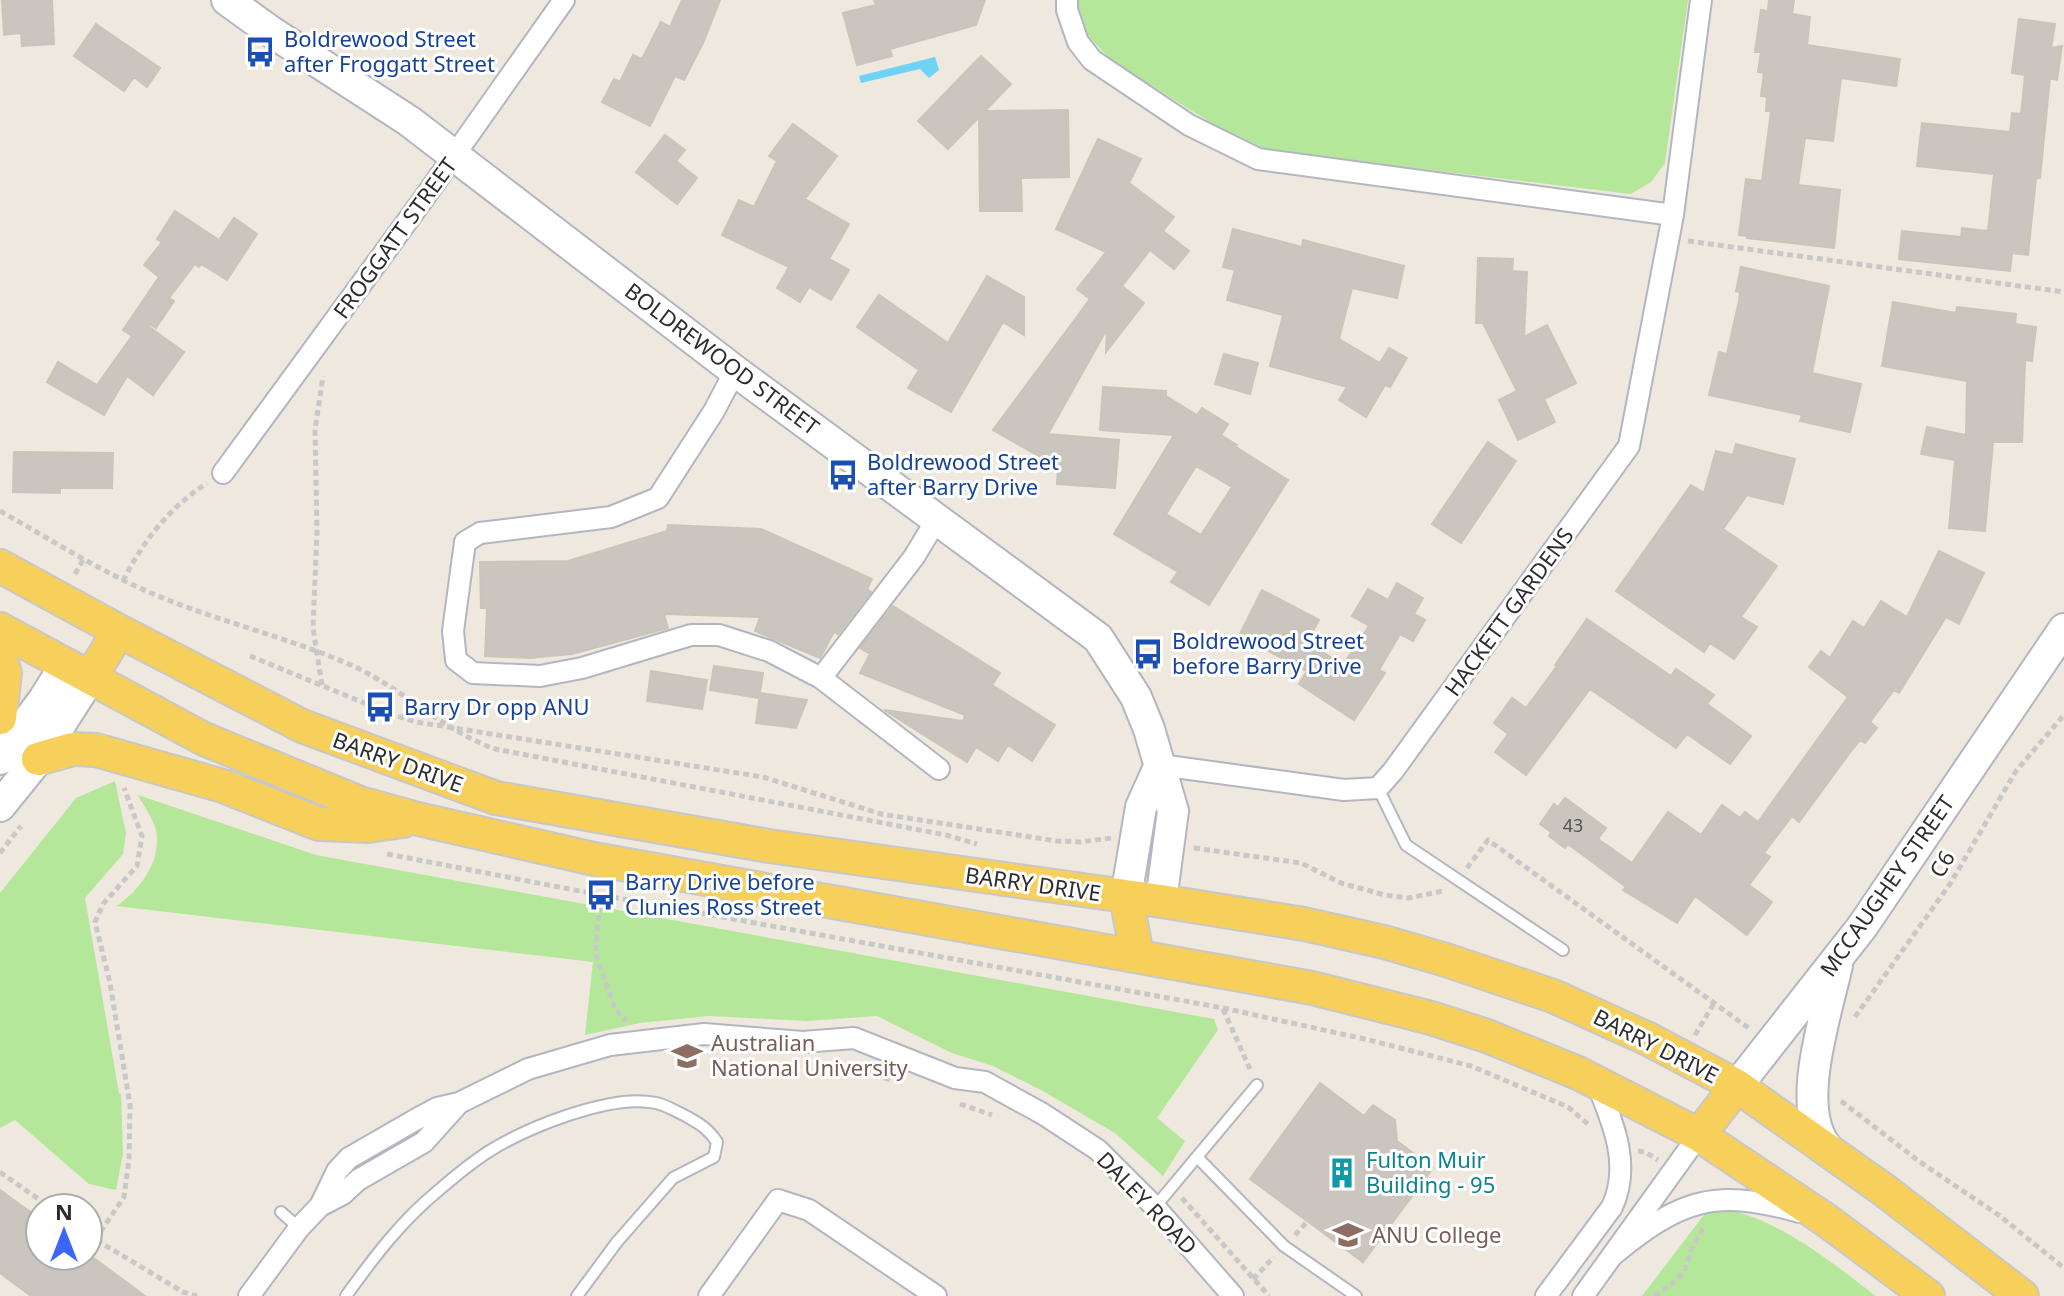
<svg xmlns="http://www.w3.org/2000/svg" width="2064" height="1296" viewBox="0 0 2064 1296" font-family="'Noto Sans',sans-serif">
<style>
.green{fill:#b5e79a}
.water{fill:#6ed3f4}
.building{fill:#cac5be;stroke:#cbc4b8;stroke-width:2;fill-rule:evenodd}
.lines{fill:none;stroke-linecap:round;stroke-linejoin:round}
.lane-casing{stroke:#b3b6c1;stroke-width:14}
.street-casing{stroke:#b3b6c1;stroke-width:24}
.secondary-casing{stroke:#b3b6c1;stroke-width:34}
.primary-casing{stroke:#c8c8c8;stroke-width:36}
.path{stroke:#c8c8c8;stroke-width:5;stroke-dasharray:6 4;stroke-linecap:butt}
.lane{stroke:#fff;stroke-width:10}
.street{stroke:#fff;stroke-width:20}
.secondary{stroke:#fff;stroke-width:30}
.primary{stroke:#f7d05c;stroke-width:32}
.labels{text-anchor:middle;stroke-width:6;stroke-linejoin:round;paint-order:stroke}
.number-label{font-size:18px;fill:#545351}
.transit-label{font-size:22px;fill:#164399;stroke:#fff;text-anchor:start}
.street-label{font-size:22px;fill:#2d2d2d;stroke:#fff}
.education-label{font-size:22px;fill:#785e54;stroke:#fff;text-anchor:start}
.culture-label{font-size:22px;fill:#0d838f;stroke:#fff;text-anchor:start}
</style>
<rect width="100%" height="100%" fill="#efe8df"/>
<path class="green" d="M1077,0H1688L1665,163L1651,182L1631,194L1272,151L1235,138L1111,60L1085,33L1078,19Z
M115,781L126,833L123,854L85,898L119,1093L121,1095L123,1154L116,1190L89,1184L15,1120L0,1128V893L76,798Z
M138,795L316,855L1214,1019L1218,1030L1157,1118L1185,1141L1163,1176L1115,1133L1041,1090L993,1066L952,1053L877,1016L807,1021L709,1016L640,1023L585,1035L593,962L116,906C140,891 162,860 156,830C153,818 143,805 138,795Z
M1710,1207C1773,1213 1827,1259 1876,1296H1642Z"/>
<path class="water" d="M935,57L939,70L929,78L920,69L861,83L859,76Z"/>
<path class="building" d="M2,0H52L54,44L22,46L21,33L4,35Z
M682,0H720L703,43L684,80L675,76L650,126L602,102L614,79L620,82L633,55L642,59L661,22L670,27Z
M874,0H985L976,25L890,49L892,56L857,65L843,13L876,5Z
M1769,0H1794L1792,14L1810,17L1807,45L1900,59L1896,86L1841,78L1833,141L1805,138L1798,185L1840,190L1834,248L1747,238V236L1739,235L1746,179L1762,181L1771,111H1766L1767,97L1761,96L1764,73L1758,72L1761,52H1755L1761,10L1768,11Z
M2019,19L2055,24L2051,48L2062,46L2057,80L2050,78L2040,178H2036L2028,255L2012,253L2010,271L1899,259L1902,231L1961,237L1962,228L1988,231L1994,174L1917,166L1922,123L2010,132L2012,113L2021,114L2025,75L2012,73Z
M96,24L160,68L147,87L134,77L124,91L74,56Z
M981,56L1011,84L985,111L1068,110L1069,177L1021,178L1022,211H980L979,117L948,149L918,121Z
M793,124L837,156L805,199L849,224L829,259L849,270L831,300L809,287L800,302L777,288L789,267L722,235L739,200L754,207L777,161L769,156Z
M665,135L685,150L676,161L697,178L677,204L636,172Z
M1098,139L1141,159L1129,183L1174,217L1163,231L1189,251L1174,269L1150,250L1122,286L1144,303L1106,352L1107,329L1048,434L1119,440L1115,488L1057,484L1058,467L993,430L1090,299L1077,289L1106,252L1056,229Z
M175,211L219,240L234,218L257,234L227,280L201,264L199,267L195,264L169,298L174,301L156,328L149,324L148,326L184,352L153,395L127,376L104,415L47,382L58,362L97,385L132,336L123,330L159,277L144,265L162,242L157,239Z
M1233,229L1302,247L1303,240L1404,266L1397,298L1352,288L1339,339L1380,363L1389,348L1407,358L1390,387L1385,385L1366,417L1339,400L1347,387L1270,366L1283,315L1227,300L1235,270L1223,267Z
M1478,258L1513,259L1512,271L1527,272L1524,337L1547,325L1576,383L1544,399L1555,422L1518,440L1499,400L1517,391L1483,323H1476Z
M1741,267L1829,286L1812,373L1861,384L1850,432L1800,421L1802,415L1709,395L1719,352L1727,354L1739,301L1740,292L1736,291Z
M987,276L1024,297V335L1003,322L951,412L908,388L919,370L857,327L879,295L948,343Z
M1893,302L1956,313L1957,307L2016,314L2015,324L2036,327L2032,361L2025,360L2022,442H1993L1985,531L1949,528L1955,460L1921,454L1927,427L1966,435L1967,381L1882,366Z
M1224,354L1258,363L1250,394L1215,384Z
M1103,387L1166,391V396L1197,415L1202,408L1228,424L1221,435L1237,445L1236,447L1288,480L1209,605L1171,582L1178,572L1114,534L1174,435L1100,430ZM1196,466L1232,487L1201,535L1166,514Z
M1488,442L1516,461L1461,543L1432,524Z
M1736,444L1795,459L1783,504L1747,495L1723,529L1777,566L1741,617L1757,627L1734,659L1710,643L1704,652L1616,591L1691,485L1704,493L1716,451L1733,455Z
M14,452L113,453L112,488H60V493L13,492Z
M668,525L761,529L872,579L867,589L871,592L838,634L834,632L820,658L755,631L760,617L664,614L668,628L572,654L529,658L485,656L487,608H481L480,562L568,561L667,531Z
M1939,551L1984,573L1959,624L1946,617L1899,693L1894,690L1870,722L1877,728L1865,743L1860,740L1851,751L1799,822L1792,816L1764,853L1770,857L1749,885L1772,902L1747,935L1695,896L1677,923L1623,890L1626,887L1568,844L1565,848L1549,836L1551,832L1540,824L1554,804L1558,807L1565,798L1606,828L1598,839L1632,863L1668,812L1701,835L1722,805L1740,818L1745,812L1758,822L1848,697L1809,667L1821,651L1830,658L1853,621L1864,628L1881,601L1907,617Z
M1397,583L1423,598L1414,614L1425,620L1413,641L1400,634L1379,670L1385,673L1354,720L1299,684L1307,671L1239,636L1262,590L1319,620L1307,642L1343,665L1369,626L1352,616L1368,589L1388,600Z
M893,606L1000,673L992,685L1055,725L1032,761L1008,745L998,761L976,747L967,762L884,710L963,721L965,715L860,673L870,654L860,648Z
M1587,619L1671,676L1676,669L1714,695L1707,704L1751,736L1730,764L1687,734L1676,748L1590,689L1526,775L1495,752L1508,734L1494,723L1512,698L1526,708L1557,666L1555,665Z
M714,666L763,673L759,698L710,690Z
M651,671L707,680L702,709L647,701Z
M760,693L807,700L796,728L756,723Z
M1320,1083L1364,1116L1373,1105L1395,1120L1397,1141L1433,1168L1363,1262L1250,1179Z
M0,1190L40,1219V1256H91L145,1296H31L0,1273Z"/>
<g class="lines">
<g class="lane-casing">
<path id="lane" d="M1378,788L1406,845L1563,950
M1198,1158L1284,1246L1356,1296
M1155,1207L1257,1085
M281,1212L299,1228
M346,1296C374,1257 402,1220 439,1190C454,1177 471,1163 488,1152C526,1128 611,1093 656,1103C666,1105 675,1111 684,1115C698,1123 708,1128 717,1142L714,1157L673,1178L617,1242L577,1296"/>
</g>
<g class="street-casing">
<path id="street" d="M1067,0V10L1078,42L1092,60L1189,125L1258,159L1673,215
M735,371L714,411L658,498L611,517L480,533L465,542L453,631L456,660L473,673L540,676L582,668L691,635H719L769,651L821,678L939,769
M223,473L422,201L564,0
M821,678L914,557L937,519
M1160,765L1344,790L1378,788L1393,771L1629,446L1673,215L1701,0
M320,1206L343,1194L358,1180L424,1142L459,1103
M1613,1255C1681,1199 1715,1188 1799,1212
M249,1296L299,1228L320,1206L337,1171L349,1158L422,1116L437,1108L459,1103L528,1069L610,1045L704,1034L803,1042L854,1038L955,1078L985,1082L1043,1114L1098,1150L1155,1207L1233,1296
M709,1296L778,1200L809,1210L936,1296
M1546,1296L1612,1207C1632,1164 1612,1121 1596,1081
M1583,1296L1699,1135"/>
</g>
<g class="secondary-casing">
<path id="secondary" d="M227,0L270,31L409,121L735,371L1098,638L1136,697L1149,729L1173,811L1161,901
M0,759L44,699L66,664
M0,806L38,759L90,678
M1126,897L1141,807L1160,765
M1737,1086L1862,927L2064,629
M1829,1150C1792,1111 1827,1013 1837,965"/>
</g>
<g class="primary-casing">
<path id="primary" d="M0,566L119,631L302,726L496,798L769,846L1161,901L1304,924L1384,942L1446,960L1553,996L1648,1039L1737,1086L1884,1190L2022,1296
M0,629L204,739L360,803L418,819L594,859L1312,988L1431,1018L1487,1036L1578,1073L1699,1135L1826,1220L1928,1296
M0,657L5,673L0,718
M90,678L119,631
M38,759L73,749L96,750L223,786L319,824L368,826L403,821
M1126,897L1137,955
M1699,1135L1737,1086"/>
</g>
<path class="path" d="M1688,241L2064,292
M0,511C55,542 109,577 168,600C228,624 293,639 353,666C403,689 442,730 495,749L946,835L977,844
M75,574L84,558
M123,581C143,541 169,508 207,483
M250,656L391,714L416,722L763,777L881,814L1057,841L1080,842L1112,838
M322,685L313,628L317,531L315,430L323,376
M403,717L415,704
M1194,848L1301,863L1341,883L1385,895L1408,898L1443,891
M0,853L21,826
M387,854L601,895L1223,1008L1369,1040L1471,1066L1568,1107L1589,1125
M1467,868L1488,840L1750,1029
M601,895L595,952L615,1009L627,1021
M1223,1009L1250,1069
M1855,1017L1950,884L2016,771L2064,715
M1695,1035L1713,1005
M826,1064L865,1071L890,1080
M1841,1101L1920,1162L2000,1216L2064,1268
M960,1104L992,1115
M1638,1151L1645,1152L1658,1160
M0,1172L51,1208
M1182,1198L1269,1296
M88,1235L183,1292L197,1296
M1295,1235L1308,1221
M95,1240L124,1197L129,1159L130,1105L110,983L95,922L103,904L137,866L142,836L124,788
M1253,1279L1274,1257
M1654,1296L1672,1284L1684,1272L1692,1248L1705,1225"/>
<use href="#lane" class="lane"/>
<use href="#street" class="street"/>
<use href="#secondary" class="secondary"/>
<use href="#primary" class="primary"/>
</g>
<defs>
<g id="bus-bare" transform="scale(2.4)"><path d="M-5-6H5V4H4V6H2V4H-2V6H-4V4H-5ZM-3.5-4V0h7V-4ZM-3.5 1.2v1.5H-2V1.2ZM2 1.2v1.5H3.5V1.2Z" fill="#1a4fb4" stroke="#fff" stroke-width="2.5" paint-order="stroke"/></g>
<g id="university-bare" transform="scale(2.4)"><path d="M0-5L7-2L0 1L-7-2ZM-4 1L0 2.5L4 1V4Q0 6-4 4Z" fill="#8d6e63" stroke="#fff" stroke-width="2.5" paint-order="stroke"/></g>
<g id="building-bare" transform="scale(2.4)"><path d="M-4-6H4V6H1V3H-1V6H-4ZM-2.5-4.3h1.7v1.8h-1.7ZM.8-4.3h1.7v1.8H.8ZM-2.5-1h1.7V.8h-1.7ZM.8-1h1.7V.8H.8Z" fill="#0f9aa8" stroke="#fff" stroke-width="2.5" paint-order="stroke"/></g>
</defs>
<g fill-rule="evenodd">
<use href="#bus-bare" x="260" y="52"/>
<use href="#bus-bare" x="843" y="475"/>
<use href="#bus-bare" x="1148" y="654"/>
<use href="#bus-bare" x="380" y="707"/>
<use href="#bus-bare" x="601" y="895"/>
<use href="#university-bare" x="687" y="1056"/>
<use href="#building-bare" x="1342" y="1173"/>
<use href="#university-bare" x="1348" y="1235"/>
</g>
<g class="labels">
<g class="number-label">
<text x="1573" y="832">43</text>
</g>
<g class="transit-label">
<text x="284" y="47">Boldrewood Street<tspan x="284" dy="25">after Froggatt Street</tspan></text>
<text x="867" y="470">Boldrewood Street<tspan x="867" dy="25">after Barry Drive</tspan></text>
<text x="1172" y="649">Boldrewood Street<tspan x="1172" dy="25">before Barry Drive</tspan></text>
<text x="404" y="715">Barry Dr opp ANU</text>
<text x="625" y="890">Barry Drive before<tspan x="625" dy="25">Clunies Ross Street</tspan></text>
</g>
<g class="street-label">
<text transform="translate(395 238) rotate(-54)" y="8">FROGGATT STREET</text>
<text transform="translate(722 359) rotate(37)" y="8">BOLDREWOOD STREET</text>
<text transform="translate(1509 612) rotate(-54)" y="8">HACKETT GARDENS</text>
<text transform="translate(398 762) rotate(20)" y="8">BARRY DRIVE</text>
<text transform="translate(1942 864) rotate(-59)" y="8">C6</text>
<text transform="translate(1033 884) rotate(8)" y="8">BARRY DRIVE</text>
<text transform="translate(1887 886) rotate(-55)" y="8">MCCAUGHEY STREET</text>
<text transform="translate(1656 1046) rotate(27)" y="8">BARRY DRIVE</text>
<text transform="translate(1147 1203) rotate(46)" y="8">DALEY ROAD</text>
</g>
<g class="education-label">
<text x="711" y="1051">Australian<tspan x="711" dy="25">National University</tspan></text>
<text x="1372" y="1243">ANU College</text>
</g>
<g class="culture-label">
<text x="1366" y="1168">Fulton Muir<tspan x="1366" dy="25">Building - 95</tspan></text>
</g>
</g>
<g transform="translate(64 1232)"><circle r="38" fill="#ffffff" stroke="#ababab" stroke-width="2"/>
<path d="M0-6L14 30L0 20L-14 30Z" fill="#3c64ff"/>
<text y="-12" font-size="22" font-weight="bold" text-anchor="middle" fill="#2d2d2d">N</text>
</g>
</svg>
